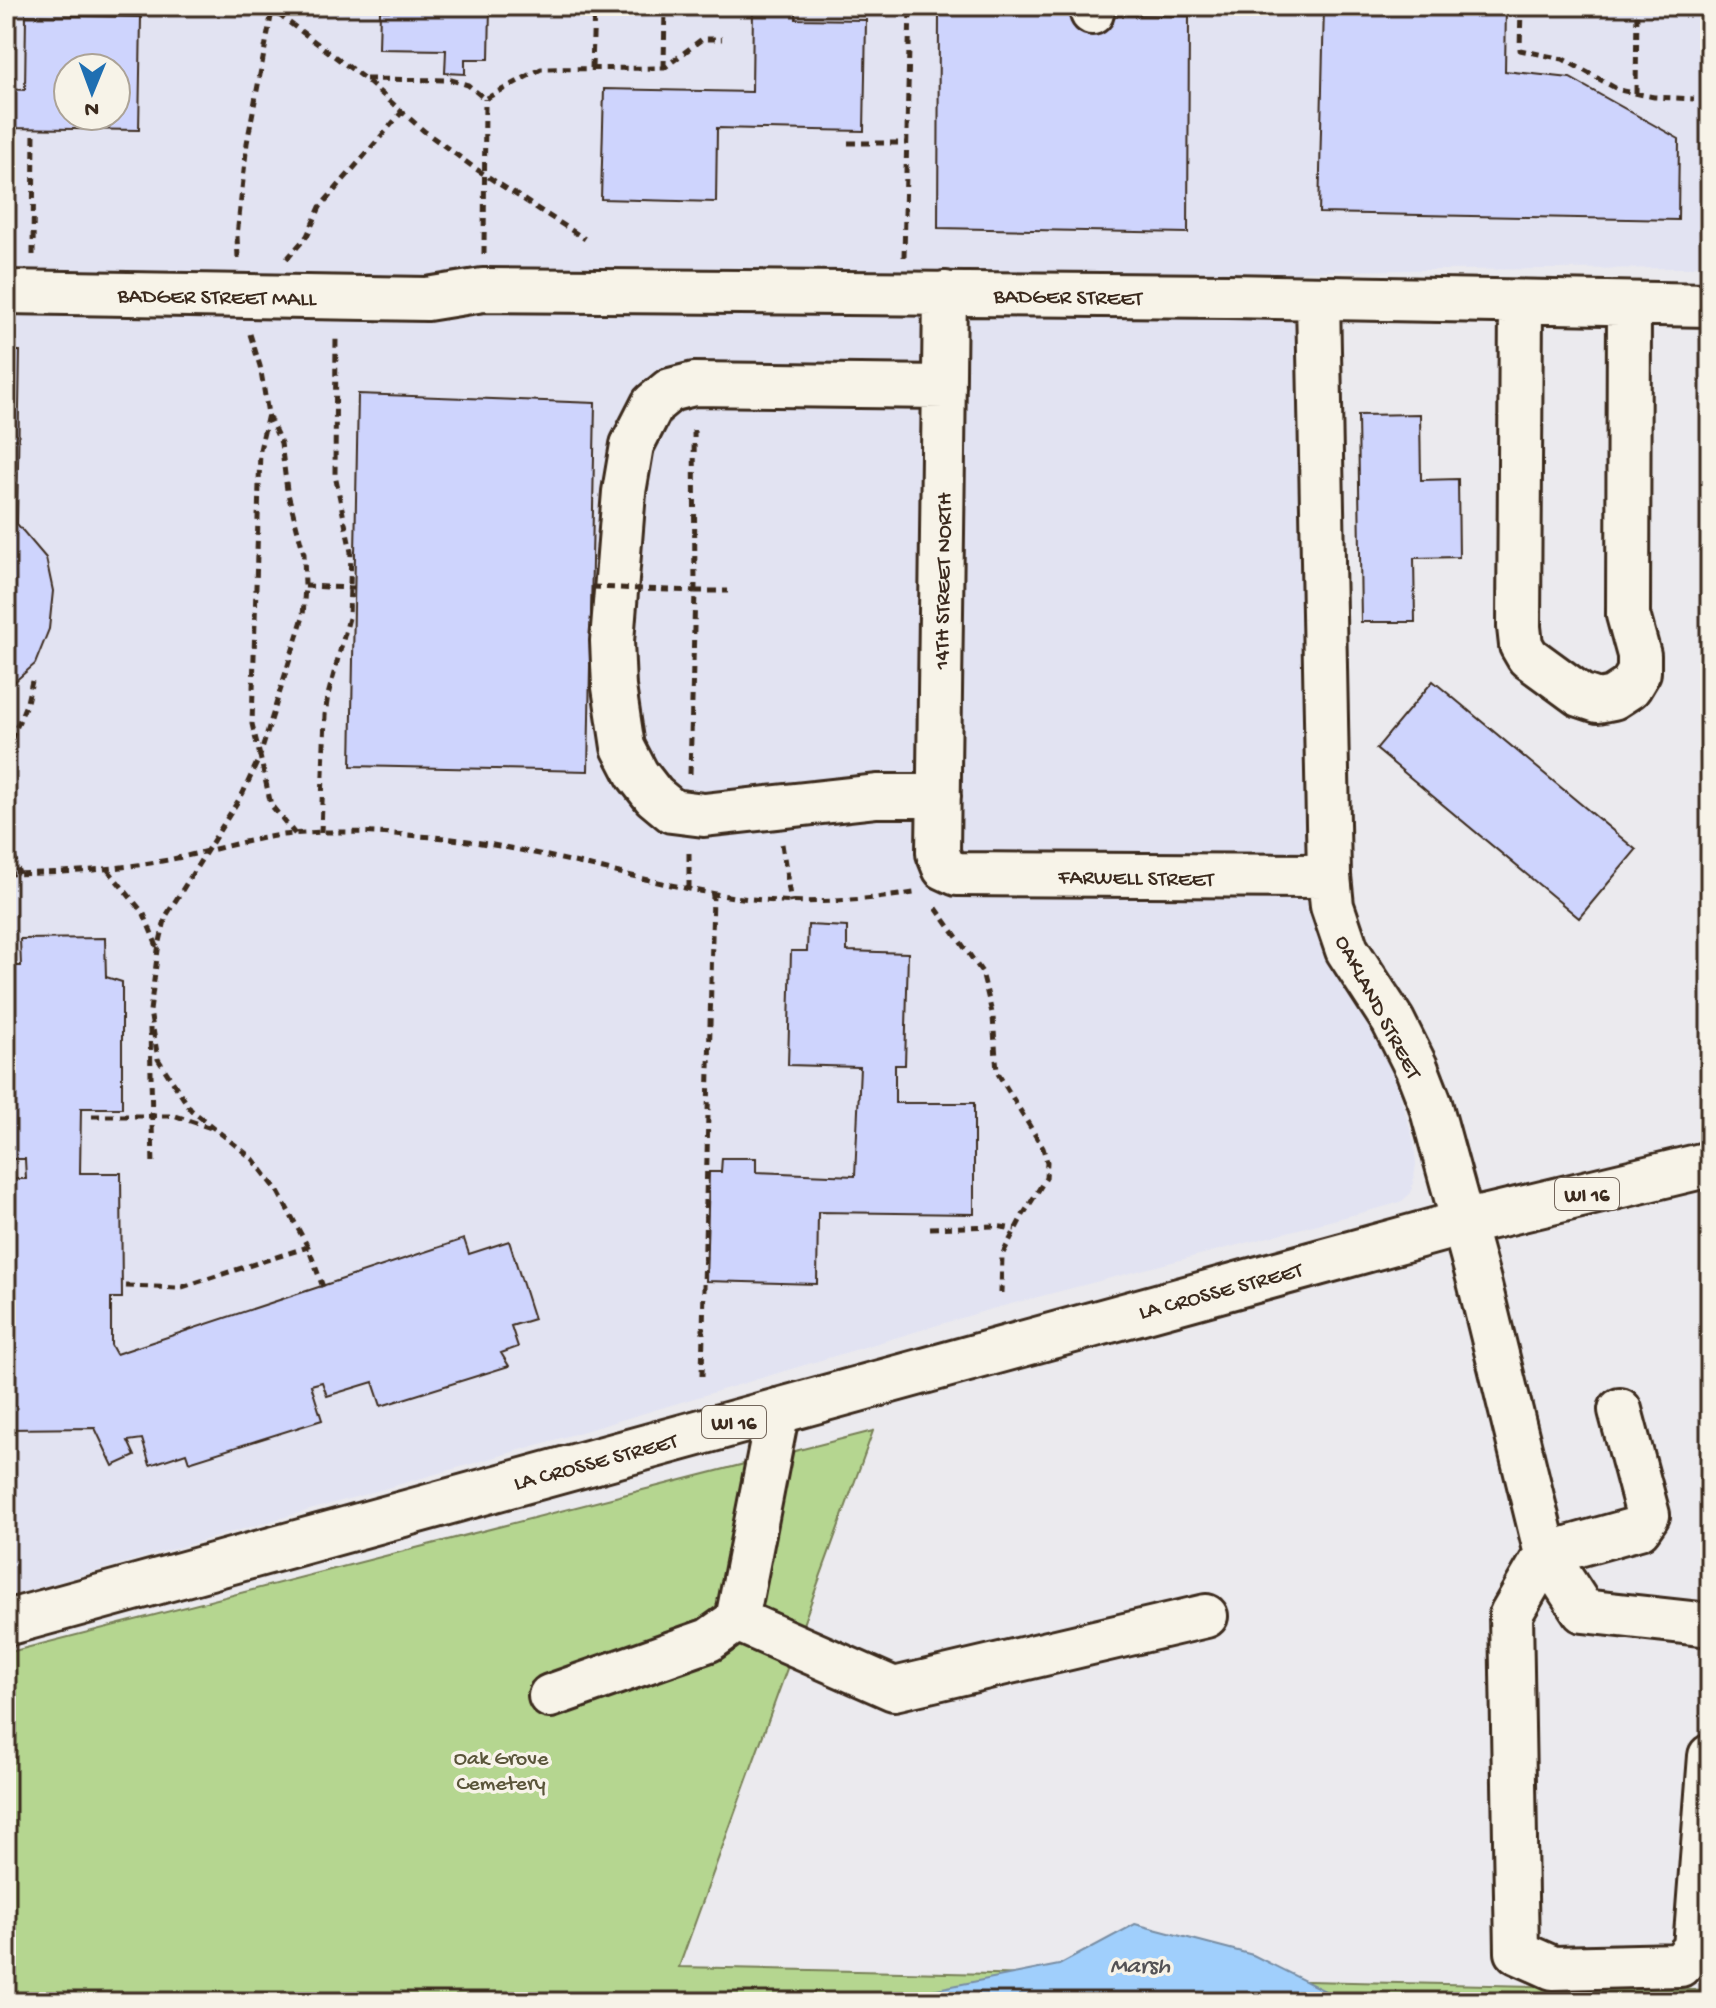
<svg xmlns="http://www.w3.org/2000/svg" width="1716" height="2008" viewBox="0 0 1716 2008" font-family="'Gochi Hand',sans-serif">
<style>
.built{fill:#e2e3f2;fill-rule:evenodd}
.green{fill:#b5d690;stroke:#788057;stroke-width:2}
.water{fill:#a0cffc;stroke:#788da3;stroke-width:2}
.building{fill:#ced4fd;stroke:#3b2a1e;stroke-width:2;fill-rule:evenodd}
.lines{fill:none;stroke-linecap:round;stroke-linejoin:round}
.minor-casing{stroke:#3b2a1e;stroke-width:48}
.major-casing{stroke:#3b2a1e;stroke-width:50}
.path{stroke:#3b2a1e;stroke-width:5;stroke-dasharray:8 6;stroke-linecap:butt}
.minor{stroke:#f7f3e8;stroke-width:42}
.major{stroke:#f7f3e8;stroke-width:44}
.path-bridge{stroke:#3b2a1e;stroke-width:5;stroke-dasharray:8 6;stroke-linecap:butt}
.labels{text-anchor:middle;stroke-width:7;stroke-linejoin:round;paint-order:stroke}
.shield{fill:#f7f3e8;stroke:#73665b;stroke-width:2}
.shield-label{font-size:20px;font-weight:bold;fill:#3b2a1e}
.street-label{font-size:22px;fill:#3b2a1e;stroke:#f7f3e8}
.park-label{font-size:22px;fill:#5a553a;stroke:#f7f3e8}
.water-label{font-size:24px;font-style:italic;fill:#545356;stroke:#f7f3e8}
</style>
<rect width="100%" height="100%" fill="#ebeaee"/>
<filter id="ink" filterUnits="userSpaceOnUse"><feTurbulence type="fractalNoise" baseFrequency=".0125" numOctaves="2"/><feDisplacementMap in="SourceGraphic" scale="16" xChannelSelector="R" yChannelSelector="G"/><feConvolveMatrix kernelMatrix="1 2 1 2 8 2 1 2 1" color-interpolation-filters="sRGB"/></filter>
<g filter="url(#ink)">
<path class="built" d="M6,6H1704L1706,240L1702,264L1689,268L1301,271L1312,919L1328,963L1365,1015L1381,1042L1396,1081L1414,1142L1416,1165L1411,1193L1402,1201L1387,1206L988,1310L551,1441L6,1597V689L35,663L49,629L53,591L46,558L17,524L20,352L6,351ZM68,68H116V116H68Z"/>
<path class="green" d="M873,1431L679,1967L1710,1990V2002H6V1653Z"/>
<path class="water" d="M1135,1924L1253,1955L1347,2002H871L1059,1965Z"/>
<path class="building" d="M391,6H490L489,59H465V74L445,73L446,50L379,49L380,11H391Z
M753,6H796V19L866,20L864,131L717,128L716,202L601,199L604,89L752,92Z
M1324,6H1506L1505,71L1570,78L1679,139L1678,220L1319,213Z
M939,12L1189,16L1188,233L938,228Z
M26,15L141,17L139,130L6,128V89L25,90ZM68,68H116V116H68Z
M6,351H20L17,524L46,558L53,591L49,629L35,664L6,689Z
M358,394L595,403L588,771L351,766Z
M1420,414L1421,480L1458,479L1459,557L1414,558L1415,622H1361L1358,415Z
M1433,681L1636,850L1579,918L1376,749Z
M808,925L847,927V951L908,953L905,1065H895V1103H974V1214L818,1212L817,1284L706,1281L709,1172H721L722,1158H756V1172L855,1176L860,1067L788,1065L791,951H807Z
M105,938L106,977L122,982V1108H81L80,1173H121L122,1298H111V1345L116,1354L464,1239L469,1254L509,1241L534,1319L511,1326L518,1347L501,1353L509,1366L381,1406L373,1382L327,1396L322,1382L311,1385L322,1420L189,1462L186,1453L150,1465L142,1439L128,1441L135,1456L113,1466L95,1428L6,1429V1179H26L25,1159H6V966H21L20,939Z"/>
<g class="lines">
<g class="minor-casing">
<path id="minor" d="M1092,13V6
M6,292L427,299L483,290L1227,296L1710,305
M945,293L938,853L944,868L957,874L1329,876
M1318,298L1329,876L1332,906L1347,950L1393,1021L1416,1067L1430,1103L1479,1281L1546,1554L1583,1611L1710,1625
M1521,303L1519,627L1521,645L1528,657L1580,695L1598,701L1613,698L1630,687L1639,672V655L1628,615L1629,305
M939,796H877L704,815L672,811L654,796L637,774L623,747L614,687L612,641L624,492L632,445L653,404L670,390L694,384L944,387
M1620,1410L1648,1515L1639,1528L1546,1554L1511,1614L1517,1952L1553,1968L1680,1965L1695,1948L1710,1756
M737,1620L894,1689L1206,1616
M550,1696L709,1640L737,1620L778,1410"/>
</g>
<g class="major-casing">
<path id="major" d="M6,1623L1463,1223L1710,1164"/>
</g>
<path class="path" d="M170,6V8
M267,6L365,79L424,131L476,169L585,239
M1521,6L1520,50L1563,59L1619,90L1654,97L1694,99
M592,68L594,6
M664,68L665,6
M366,79L451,80L468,85L485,99L541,69L664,68L702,39H722
M1636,93L1637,6
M848,143H907
M484,254L485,99
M33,255L34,128
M904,257L910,6
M238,258L237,236L247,143L273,6
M287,259L307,236L320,207L402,112
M250,334L260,366L268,414L260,450L252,724L260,756L243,793L166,916L158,950L150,1011L158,1059L191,1110L253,1159L277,1190L308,1247L323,1287
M268,415L281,443L287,490L304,554L305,586L303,617L260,756L271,805L295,834
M695,591H728
M6,753L27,702L32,681
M690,774L695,591L694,424
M6,828L19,874
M321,833L325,715L328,695L349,618L351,552L335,475L336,335
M782,844L791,903
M108,870L144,914L158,949
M6,874C61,873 114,870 168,860C202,853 235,843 269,837C317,829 370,832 420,836C517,842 614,875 710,893C778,906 847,903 914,893
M689,889V852
M936,908L982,972L993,1017L997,1072L1043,1148L1047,1162L1046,1178L1023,1215L1002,1255L1001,1293
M150,1028L153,1168
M92,1116H176L214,1129
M930,1228L995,1226L1015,1229
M126,1286L179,1288L308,1247
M702,1376L713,894"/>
<use href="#minor" class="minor"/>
<use href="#major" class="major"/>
<path class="path-bridge" d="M305,586L354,588
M592,587L695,591"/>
</g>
</g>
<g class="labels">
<g class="shield">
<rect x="1555" y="1178" width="64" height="32" rx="6"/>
<rect x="702" y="1406" width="64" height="32" rx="6"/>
</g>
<g class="shield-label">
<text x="1587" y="1201">WI 16</text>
<text x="734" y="1429">WI 16</text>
</g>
<g class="street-label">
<text transform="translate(217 295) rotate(1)" y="8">BADGER STREET MALL</text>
<text transform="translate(1068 295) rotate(1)" y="8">BADGER STREET</text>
<text transform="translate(941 581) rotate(-89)" y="8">14TH STREET NORTH</text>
<text transform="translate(1136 876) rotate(1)" y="8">FARWELL STREET</text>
<text transform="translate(1380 1006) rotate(62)" y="8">OAKLAND STREET</text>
<text transform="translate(1220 1289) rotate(-15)" y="8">LA CROSSE STREET</text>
<text transform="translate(595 1460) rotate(-15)" y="8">LA CROSSE STREET</text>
</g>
<g class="park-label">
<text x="501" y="1764">Oak Grove<tspan x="501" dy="25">Cemetery</tspan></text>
</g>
<g class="water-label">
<text x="1140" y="1972">Marsh</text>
</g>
</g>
<rect width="1716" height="2008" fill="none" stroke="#f7f3e8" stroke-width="32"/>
<rect x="16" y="16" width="1684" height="1976" fill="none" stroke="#3b2a1e" stroke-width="3" filter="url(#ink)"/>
<g transform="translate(92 92) rotate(181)"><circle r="38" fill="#f7f3e8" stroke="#aca397" stroke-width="2"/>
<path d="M0-6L14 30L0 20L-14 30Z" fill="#1f6fb2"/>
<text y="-12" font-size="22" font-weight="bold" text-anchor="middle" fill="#3b2a1e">N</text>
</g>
</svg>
